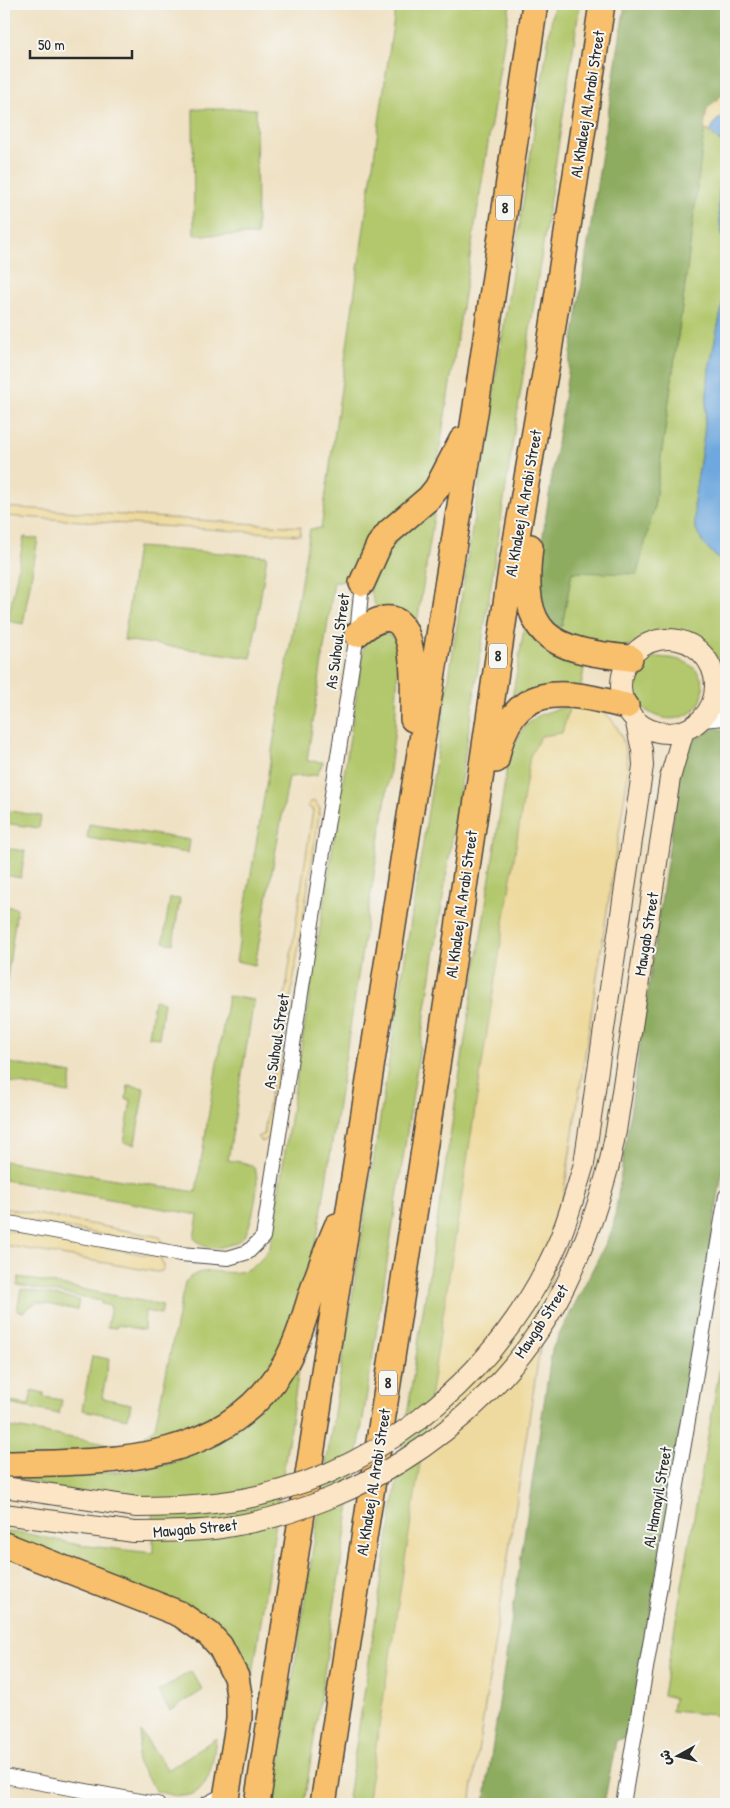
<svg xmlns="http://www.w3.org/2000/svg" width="730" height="1808" viewBox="0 0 730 1808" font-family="'Patrick Hand','Playpen Sans Arabic',sans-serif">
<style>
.green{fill:#b3c86d;stroke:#6f7a4c}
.forest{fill:#8eac60;stroke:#5c6c46}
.sand{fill:#eeda9e;stroke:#8c8264}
.water{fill:#6ea8de;stroke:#4c6a84}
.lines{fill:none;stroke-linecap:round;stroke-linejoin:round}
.street-casing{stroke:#484642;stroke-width:16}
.secondary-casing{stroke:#484642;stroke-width:22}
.highway-casing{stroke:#484642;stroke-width:28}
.street{stroke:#fff;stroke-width:14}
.secondary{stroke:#fce5c4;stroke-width:20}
.highway{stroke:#f8bf6c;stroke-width:25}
.secondary-bridge-casing{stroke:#484642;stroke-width:22;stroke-linecap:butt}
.secondary-bridge{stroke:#fce5c4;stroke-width:20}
.labels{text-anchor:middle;stroke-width:4;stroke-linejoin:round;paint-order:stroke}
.shield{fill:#f6f6f2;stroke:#686867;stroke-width:1}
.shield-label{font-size:15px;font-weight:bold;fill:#2b2b2b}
.street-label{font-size:16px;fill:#2b2b2b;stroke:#f6f6f2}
</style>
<rect width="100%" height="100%" fill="#f6f6f2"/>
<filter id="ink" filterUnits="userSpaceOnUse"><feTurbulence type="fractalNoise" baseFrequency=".02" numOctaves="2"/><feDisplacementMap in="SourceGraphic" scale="10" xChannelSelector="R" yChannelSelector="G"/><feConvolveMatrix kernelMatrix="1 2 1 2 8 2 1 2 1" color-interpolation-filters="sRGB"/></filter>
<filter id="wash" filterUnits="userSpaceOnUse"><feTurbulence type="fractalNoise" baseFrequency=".0096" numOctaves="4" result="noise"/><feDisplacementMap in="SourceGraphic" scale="20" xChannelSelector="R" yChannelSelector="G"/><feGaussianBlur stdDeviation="1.12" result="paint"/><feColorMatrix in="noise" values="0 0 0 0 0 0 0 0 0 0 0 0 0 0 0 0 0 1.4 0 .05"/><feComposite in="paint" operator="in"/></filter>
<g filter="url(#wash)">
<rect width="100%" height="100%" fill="#efe1c3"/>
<path class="green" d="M396,4H510L437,466L423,490L353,582L334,581L307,761L323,762L317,775L289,777L255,965L236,961L310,529L321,528Z
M554,4H580L304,1804H273Z
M193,109H256L257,235H194Z
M704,128L726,147V172L721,181L720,200V217L726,254V288L709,369L704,435L694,501L695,527L703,543L726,567V663C710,654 700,638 681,633C645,624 632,653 608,650C597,649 566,632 555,627L562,626L572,572L637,573L654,508L684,293Z
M437,498L414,642L375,605L370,592L376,561Z
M24,537L38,539L23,624L8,621Z
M137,547L267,556L251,658L124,640Z
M525,623L585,662L581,687L511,705Z
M384,632L394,638L399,648L395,728L389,778L318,1233L301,1296L281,1346L255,1388L197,1432L143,1455L4,1458V1426L107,1444L134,1445L155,1427L185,1282C210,1254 241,1296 270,1247L364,647C367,636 374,634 384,632Z
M657,657C668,658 681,658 690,665C706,675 708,699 693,711C655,741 596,676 657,657Z
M570,706L562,733L541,736L367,1804H347L508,761C522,722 530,715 570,706Z
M4,810L41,816L39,828L4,823Z
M89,824L190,840L188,853L87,838Z
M4,848L25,851L21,878L4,875Z
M170,898L180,899L173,944L163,942Z
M4,906L17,908L4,1001Z
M228,996L254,1000L228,1160C236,1162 247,1161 254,1168C262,1176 252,1226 245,1235C240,1242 230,1245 221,1247C209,1250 202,1246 194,1238L198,1215L4,1180V1161L196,1192Z
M154,1000L164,1002L159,1038L149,1037Z
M4,1062L72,1074L69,1093L4,1081Z
M128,1085L144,1088L135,1144L124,1143L131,1100L126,1099Z
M19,1277L163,1305L161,1314L145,1311L144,1330L118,1325L116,1328L107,1327L111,1306L101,1304V1301L17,1285Z
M21,1289L79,1300L77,1310L37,1302L23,1312L17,1311Z
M726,1332V1716L672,1711L674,1698L663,1695Z
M302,1349L250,1694L227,1642L4,1536V1532L24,1533L79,1545L153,1553V1501L98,1497L4,1476L137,1471L169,1464L203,1450Z
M92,1356L109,1359L102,1398L131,1404L128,1419L82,1410Z
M32,1390L44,1393V1397L62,1400L59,1414L4,1403V1401L29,1405Z
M191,1671L203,1690L170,1711L158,1692Z
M141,1732L168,1770L216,1738C213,1759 211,1795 183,1796C175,1797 164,1793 156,1791L137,1762Z"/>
<path class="forest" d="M625,4H726V69L724,93L707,109L684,293L654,508L637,574L572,572L562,626L555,627L539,610L536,580Z
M713,728L726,730V1149L631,1734L616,1741L604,1804H484L552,1349L613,1229L682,760L695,739Z"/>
<path class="sand" d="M724,93L726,94V117C717,117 713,124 711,132L704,129L707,109Z
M4,507L301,527L300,535L4,516Z
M570,706C578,707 591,706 598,709C621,720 628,752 628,774L470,1804H367L530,756L541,736L562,733Z
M315,801L320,809L269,1138L262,1142L257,1137L264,1134L313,810L307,806L311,802Z
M4,1208L160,1237L163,1242L162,1245L4,1217Z
M4,1230L160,1257L164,1266L162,1271L157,1272L4,1245Z"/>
<path class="water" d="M721,117H726V147L711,132L713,124Z
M726,172V254C721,229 712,195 726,172Z
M726,288V567L703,543L695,527L694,501L704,435L709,369Z"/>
</g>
<g filter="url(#ink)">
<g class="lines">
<g class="street-casing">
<path id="street" d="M713,674L726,679
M701,720L726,718
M4,1222L180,1254L228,1258L248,1252L263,1237L357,634L362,583
M4,1776L157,1804
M206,1804L226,1794
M623,1804L726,1196"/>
</g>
<g class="secondary-casing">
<path id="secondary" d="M621 686a47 47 0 1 1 94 0a47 47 0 1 1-94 0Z
M584,1164L643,766L642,750L635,719
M609,1165L616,1131L670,778L684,730
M4,1487L137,1507
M4,1514L134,1532"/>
</g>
<g class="highway-casing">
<path id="highway" d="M530,547C519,636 548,650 630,658
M362,583L379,545L389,532L429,498L437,488L462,440
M357,634C421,580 413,683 413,719
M496,760C511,679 563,690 626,706
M4,1464C107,1462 225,1466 285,1364C301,1336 307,1305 318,1275C324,1258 330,1242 337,1226
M4,1545L180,1614L209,1634L220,1646L236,1677L239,1695V1719L225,1804
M257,1804L414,790L475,413L535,4
M323,1804L453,962L511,570L549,351L602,4"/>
</g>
<use href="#street" class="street"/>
<use href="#secondary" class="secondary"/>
<use href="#highway" class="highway"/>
<g class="secondary-bridge-casing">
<path id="secondary-bridge" d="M137,1507C178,1507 217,1505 257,1496C391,1466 503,1367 558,1243C569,1217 576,1190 584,1164
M134,1532C163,1532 193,1532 221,1528C364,1507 500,1416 565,1286C584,1247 598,1207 609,1165"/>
</g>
<use href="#secondary-bridge" class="secondary-bridge"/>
</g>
</g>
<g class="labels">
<g class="shield">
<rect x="496" y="195.5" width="18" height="25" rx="4"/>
<rect x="489" y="643.5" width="18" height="25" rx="4"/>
<rect x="379" y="1370.5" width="18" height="25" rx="4"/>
</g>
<g class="shield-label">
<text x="505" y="213">8</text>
<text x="498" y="661">8</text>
<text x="388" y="1388">8</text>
</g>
<g class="street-label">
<text transform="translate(587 104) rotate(-81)" y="6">Al Khaleej Al Arabi Street</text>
<text transform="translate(523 503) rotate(-80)" y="6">Al Khaleej Al Arabi Street</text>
<text transform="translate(337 641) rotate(-82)" y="6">As Suhoul Street</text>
<text transform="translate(461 904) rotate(-82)" y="6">Al Khaleej Al Arabi Street</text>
<text transform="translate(646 934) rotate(-81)" y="6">Mawgab Street</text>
<text transform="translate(276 1041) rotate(-81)" y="6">As Suhoul Street</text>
<text transform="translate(541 1321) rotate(-57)" y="6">Mawgab Street</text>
<text transform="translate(373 1482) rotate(-81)" y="6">Al Khaleej Al Arabi Street</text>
<text transform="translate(657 1497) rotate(-80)" y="6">Al Hamayil Street</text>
<text transform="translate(195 1528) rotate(-5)" y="6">Mawgab Street</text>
</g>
</g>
<rect width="730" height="1808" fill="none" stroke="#f6f6f2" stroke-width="20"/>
<g transform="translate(678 1756) rotate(262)" stroke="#f6f6f2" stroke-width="4" paint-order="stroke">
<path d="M0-4L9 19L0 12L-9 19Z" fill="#2b2b2b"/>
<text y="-8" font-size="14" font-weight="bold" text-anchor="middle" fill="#2b2b2b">ش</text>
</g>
<path d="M30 50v8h102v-8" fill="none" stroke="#2b2b2b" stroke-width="2.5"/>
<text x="38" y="50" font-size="15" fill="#2b2b2b" stroke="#f6f6f2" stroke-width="4" paint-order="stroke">50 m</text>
</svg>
